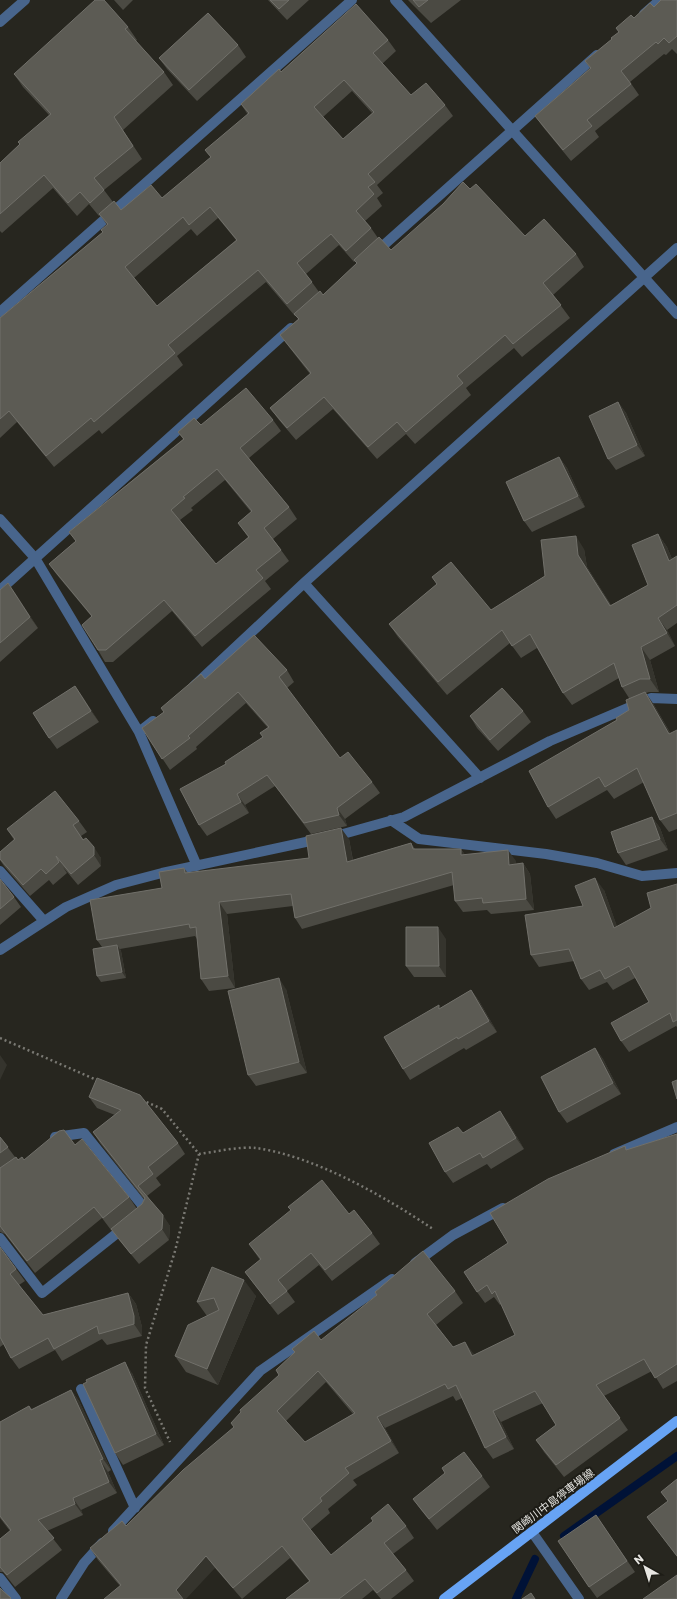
<svg xmlns="http://www.w3.org/2000/svg" width="677" height="1599" viewBox="0 0 677 1599" font-family="Poppins,'Noto Sans JP',sans-serif">
<style>
.lines{fill:none;stroke-linecap:round;stroke-linejoin:round}
.stream{stroke:#001237;stroke-width:8}
.path{stroke:#7a7973;stroke-width:2.5;stroke-dasharray:2 3;stroke-linecap:butt}
.minor{stroke:#48658c;stroke-width:10}
.major{stroke:#67a3f4;stroke-width:10}
.wall{fill:#4b4a43;fill-rule:evenodd}
.shaded-wall{fill:#35342d}
.building{fill:#5c5b54;stroke:#71706a;fill-rule:evenodd}
.labels{text-anchor:middle;stroke-width:4;stroke-linejoin:round;paint-order:stroke}
.street-label{font-size:11px;fill:#e7e6e2;stroke:#1d1c16}
</style>
<rect width="100%" height="100%" fill="#27261f"/>
<g class="lines">
<path class="stream" d="M564,1536L677,1456
M516,1599L535,1559"/>
<path class="path" d="M0,1038L99,1081
M142,1100L162,1109L199,1154L175,1251L146,1345L145,1388L170,1442
M199,1154C215,1152 240,1146 256,1148C314,1156 384,1196 433,1229"/>
<path class="minor" d="M395,0L677,314
M644,14L660,0
M0,22L25,0
M376,252L597,55
M0,312L352,0
M0,519L35,558L139,732L197,866
M304,583L480,778
M0,590L291,328
M194,686L304,583L677,248
M139,732L153,721
M391,820L419,839L546,854L597,863L642,876L677,873
M0,871L44,921
M0,950L66,907L116,885L162,873L343,834L404,817L550,741L651,698L677,699
M55,1137L84,1133L146,1210L141,1214
M614,1154L677,1127
M0,1238L42,1293L126,1226
M415,1263L453,1235L503,1208
M81,1389L135,1508
M113,1531L260,1371L392,1279
M532,1532L579,1599
M0,1578L16,1599
M61,1599L84,1563L102,1543"/>
<path class="major" d="M444,1599L677,1421"/>
</g>
<path class="wall" d="M114,0H133L123,10Z
M268,0H309L287,20Z
M408,0H461L431,23Z
M677,0V54L672,49L666,55L664,54L630,82L639,95L595,131L599,137L571,161L543,127L535,116L590,68L585,61L612,39L619,32L616,28L634,18L654,7Z
M128,27L137,40L136,41L164,72L173,85L123,130L142,159L104,190L113,202L121,210L162,198L211,158L205,150L248,115L241,104L281,72L388,40L396,51L382,64L411,95L445,105L453,116L377,185L383,193L377,198L382,206L365,221L371,228L378,238L391,250L470,189L525,236L576,254L584,267L553,295L570,318L522,357L514,348L466,388L471,395L415,444L406,434L377,459L333,409L296,440L279,420L270,408L310,374L289,347L280,335L298,319L296,315L295,316L266,282L177,356L183,365L102,434L99,430L54,467L17,422L0,438V318L103,232L107,225L100,215L99,216L89,204L77,216L53,188L2,233L0,231V163L19,145L49,115L23,87L14,74ZM352,91L372,113L343,139L323,117ZM218,218L236,240L157,306L134,278L191,229L197,236ZM339,245L354,262L355,261L357,263L323,295L319,292L306,274Z
M238,45L246,57L197,101L167,69L159,58Z
M618,402L626,413L645,456L616,470L608,459Z
M273,420L281,431L249,458L289,507L297,519L273,539L289,561L265,581L271,589L202,647L172,611L113,662H105L98,650L92,617L57,575L49,564L76,541L69,532L183,439L178,432L201,425ZM225,480L251,512L238,523L248,537L216,564L180,520L193,510L191,508Z
M559,457L567,468L585,507L532,532L524,521Z
M658,534L667,547L672,559L677,556V623L667,630L675,646L650,660L659,692H649L646,693L654,705L671,734L677,730V829L669,832L660,820L644,782L614,799L607,790L556,819L548,807L617,720L629,710V698L622,687L619,678L572,705L563,693L537,648L521,658L510,643L447,695L398,637L389,624L437,584L432,577L491,610L545,576L584,549L587,567L611,605L648,585Z
M8,583L38,628L0,662V590Z
M287,670L294,682L287,688L340,758L372,782L380,793L345,819L347,826L311,834L275,786L245,805L249,813L207,836L199,825L226,764L263,737L268,728L246,703L196,747L197,749L170,770L142,728L164,712L205,679Z
M75,686L99,722L57,749L49,738Z
M523,711L531,722L498,751L477,728L470,716Z
M652,817L660,828L668,850L626,865L618,853Z
M79,821L87,832L81,836L83,839L101,858V866L78,885L63,867L67,873L53,885L49,880L30,896L4,866L0,860V852L14,840L7,829Z
M349,839L353,860L411,843L415,849H461L465,855L516,861V864L523,863L530,874L534,910L491,914L487,910L463,912L455,901L454,885L302,929L295,918L293,906L227,914L235,988L209,991L201,979L197,939L195,936L120,949L121,951L126,978L101,982L97,976L102,947L97,940L162,888L184,868L188,873L309,858Z
M0,879L14,897L21,907L0,925Z
M677,884V1027L676,1026L629,1052L621,1041L649,1002L635,978L613,990L607,982L589,990L581,979L574,961L539,967L531,955L583,906L604,890L617,927L651,908Z
M446,939V977H414L406,966Z
M286,989L307,1073L256,1086L248,1075Z
M471,990L479,1001L497,1032L466,1050L464,1048L410,1080L403,1069L440,1008Z
M595,1048L603,1059L621,1094L567,1123L559,1112Z
M97,1078L178,1143L185,1154L156,1178L161,1185L147,1196L170,1226L169,1240L139,1264L119,1240L112,1229L111,1230L102,1218L35,1273L5,1234L0,1232V1137L15,1157L18,1160H24L75,1145L129,1197L137,1209L142,1204L144,1199L100,1143L93,1132L115,1115L97,1108L89,1097Z
M508,1122L524,1149L491,1169L487,1164L453,1183L445,1172L463,1133Z
M677,1134V1381L663,1389L652,1371L604,1396L628,1430L564,1477L544,1452L536,1440L556,1425L543,1403L501,1422L514,1449L493,1459L485,1448L462,1398L456,1401L453,1396L385,1428L399,1453L353,1480L357,1485L328,1509L330,1513L310,1530L331,1555L406,1526L414,1538L393,1554L406,1570L414,1581L391,1599H381L373,1590L362,1599H286L309,1581L290,1558L242,1599L215,1568L120,1586L98,1560L90,1548L126,1526L234,1427L321,1340L455,1291L463,1303L436,1325L453,1347L473,1353L474,1355L515,1335L501,1304L500,1305L494,1297L485,1303L477,1292L508,1243L627,1150ZM326,1382L353,1414L305,1442L286,1421Z
M349,1214L372,1233L380,1244L332,1281L319,1265L287,1291L295,1302L278,1315L253,1283L245,1272L260,1260L249,1244Z
M0,1247L25,1281L19,1285L43,1315L128,1293L136,1304L142,1327V1336L107,1345L102,1339L62,1361L55,1350L19,1369L11,1358L4,1344L0,1347Z
M212,1267L256,1296L218,1385L186,1372L175,1356L207,1316L197,1302Z
M132,1373L164,1445L123,1465L115,1453L87,1382Z
M71,1390L79,1401L111,1470L108,1472L117,1493L81,1510L83,1515L47,1531L62,1550L15,1587L3,1572H0V1539L10,1531L0,1518V1422L29,1406L32,1409Z
M482,1476L490,1487L437,1530L421,1510L413,1499Z
M677,1479V1557L647,1517L668,1501L661,1492Z
M596,1515L635,1572L597,1598L589,1587Z"/>
<path class="shaded-wall" d="M618,402L626,413L645,456L637,445Z
M559,457L567,468L585,507L578,496Z
M658,534L667,547L677,571L669,561Z
M576,536L584,549L587,567L619,618L578,555Z
M8,583L16,594L38,628L30,617Z
M658,618L667,630L675,646L667,633Z
M641,647L650,660L659,692L650,679Z
M75,686L83,697L99,722L91,711Z
M645,692L654,705L677,745L669,734Z
M237,794L245,805L249,813L241,802Z
M337,808L345,819L347,826L339,815Z
M652,817L660,828L668,850L660,839Z
M341,828L349,839L355,873L347,862Z
M94,847L101,858V866L94,855Z
M461,849L469,861L461,855Z
M508,850L516,861L517,876L509,865Z
M523,863L530,874L534,910L526,899Z
M595,878L604,890L622,940L614,928Z
M219,902L227,914L235,988L228,976Z
M438,927L446,939V977L439,966Z
M117,945L121,951L126,978L122,972Z
M279,978L286,989L307,1073L299,1062Z
M471,990L479,1001L497,1032L489,1021Z
M595,1048L603,1059L621,1094L613,1083Z
M0,1055L7,1065L0,1080Z
M500,1111L508,1122L524,1149L516,1138Z
M163,1215L170,1226L169,1240L162,1229Z
M244,1280L256,1296L218,1385L207,1369Z
M128,1293L136,1304L142,1327V1336L134,1324Z
M465,1342L473,1353L480,1367L472,1356Z
M125,1362L132,1373L164,1445L156,1434Z
M71,1390L79,1401L111,1470L103,1459Z
M493,1411L501,1422L514,1449L506,1437Z
M377,1417L385,1428L399,1453L391,1441Z
M100,1460L108,1472L117,1493L109,1482Z
M73,1498L81,1510L83,1515L75,1504Z
M206,1556L215,1568L186,1599H182L176,1590Z"/>
<path class="building" d="M95,0H104L128,27L125,29L164,72L114,117L133,146L94,178L104,190L90,203L80,192L68,203L44,175L0,214V163L20,144L18,142L51,114L14,74Z
M270,0H289L279,9Z
M413,0H428L419,7Z
M661,0H677V36L669,43L664,38L658,44L656,42L621,71L631,84L587,120L592,126L563,150L535,116L591,68L585,61L612,39L611,38L619,32L616,28L631,15L634,18L650,3L654,7Z
M356,4L388,40L373,53L411,95L426,83L445,105L368,174L375,182L368,187L374,194L356,211L371,228L346,251L331,234L297,263L312,282L287,304L258,270L168,345L175,353L94,422L91,418L46,456L9,411L0,419V318L103,232L101,230L108,224L99,214L114,201L121,210L151,185L162,198L211,157L205,150L249,113L241,104L279,69L281,72ZM344,80L374,112L343,139L314,107ZM210,207L237,240L157,306L125,267L183,217L189,225Z
M208,13L238,45L189,90L159,58Z
M463,182L470,189L476,184L525,236L544,219L576,254L543,283L561,305L513,344L505,335L457,376L463,383L406,432L397,422L368,447L324,397L287,428L270,408L311,373L280,335L299,319L294,314L320,291L323,295L357,263L354,260L379,237L391,250L443,204Z
M246,388L273,420L240,448L289,507L264,528L281,550L256,570L263,578L195,636L164,600L106,650H98L82,625L92,616L49,564L76,541L69,532L184,439L178,432L194,418L201,425ZM217,469L252,511L238,523L249,537L216,564L171,510L185,498L183,497Z
M618,402L637,445L608,459L589,416Z
M559,457L578,496L524,521L506,482Z
M658,534L669,561L677,556V605L658,618L667,633L641,647L650,679H640L622,687L614,663L563,693L530,634L512,646L502,630L438,682L389,624L437,584L432,577L451,562L491,610L545,576L541,540L576,536L578,555L610,606L648,585L632,545Z
M8,583L30,617L0,643V590Z
M254,635L287,670L279,677L340,758L348,752L372,782L337,808L339,815L304,823L267,775L237,794L241,802L199,825L180,789L226,764L225,762L263,737L260,733L269,727L238,692L188,736L190,738L162,759L142,728L164,712L161,708L201,674L205,679Z
M75,686L91,711L49,738L33,713Z
M502,688L523,711L490,740L470,716Z
M645,692L669,734L677,730V813L660,820L637,768L605,787L599,777L548,807L529,771L617,720L616,718L629,710L626,700Z
M55,791L79,821L73,825L83,840L86,838L94,847V855L71,874L56,856L59,862L46,874L41,869L23,885L0,859V852L15,839L7,829Z
M652,817L660,839L618,853L611,832Z
M341,828L347,862L411,843L413,849H461V855L508,850L509,865L523,863L526,899L483,903L482,898L455,901L452,872L295,918L291,894L219,902L228,976L201,979L196,927L190,928L189,924L97,940L90,900L162,888L159,872L184,868L185,873L309,858L306,836Z
M595,878L614,928L651,908L647,893L677,884V1020L673,1022L670,1013L621,1041L611,1023L649,1002L629,966L605,979L600,970L581,979L569,949L531,955L525,915L583,906L575,886Z
M0,879L14,897L0,909Z
M406,927H438L439,966H406Z
M117,945L122,972L97,976L93,949Z
M279,978L299,1062L248,1075L228,991Z
M471,990L489,1021L458,1039L457,1037L403,1069L384,1037L439,1005V1009Z
M595,1048L613,1083L559,1112L541,1077Z
M97,1078L140,1095L178,1143L148,1167L153,1174L138,1186L163,1215L162,1229L131,1254L111,1229L142,1204L145,1198L93,1132L121,1110L89,1097Z
M677,1080V1099L672,1082Z
M500,1111L516,1138L483,1158L480,1153L445,1172L429,1143L458,1127L463,1133Z
M64,1130L75,1145L82,1139L129,1197L103,1218L94,1207L27,1261L0,1226V1168L16,1157L18,1160L22,1157L24,1160L59,1131Z
M677,1134V1364L655,1378L644,1359L596,1385L620,1418L556,1465L536,1440L556,1425L535,1391L493,1411L506,1437L485,1448L456,1385L448,1389L445,1384L377,1417L391,1441L345,1468L349,1473L320,1498L322,1501L302,1519L331,1555L373,1521L371,1518L388,1504L406,1526L384,1543L406,1570L377,1593L365,1579L339,1599H286L310,1581L282,1546L233,1588L206,1556L176,1590L183,1599H104L121,1585L90,1548L122,1521L126,1526L183,1470L234,1427L231,1423L241,1412L240,1410L279,1375L276,1370L295,1352L292,1349L314,1331L321,1340L377,1295L375,1292L423,1251L455,1291L427,1314L453,1347L465,1342L472,1356L515,1335L495,1291L492,1294L487,1285L477,1292L464,1272L508,1243L490,1213L548,1179L625,1146L626,1150ZM318,1371L355,1413L305,1442L277,1411Z
M0,1137L8,1147L0,1153Z
M322,1180L349,1214L354,1210L372,1233L325,1270L311,1253L278,1280L287,1291L270,1304L245,1272L261,1259L249,1244L291,1210L288,1207Z
M0,1247L16,1269L10,1274L43,1315L128,1293L134,1316V1324L99,1334L97,1326L54,1349L48,1338L11,1358L0,1337Z
M212,1267L244,1280L207,1369L175,1356L188,1325L219,1310L214,1298L197,1302Z
M125,1362L156,1434L115,1453L83,1384L87,1382L86,1380Z
M71,1390L103,1459L100,1460L109,1482L73,1498L75,1504L38,1520L54,1538L7,1575L0,1567V1539L11,1530L0,1516V1422L29,1406L31,1410Z
M464,1452L482,1476L429,1519L413,1499L445,1473L442,1468Z
M677,1479V1556L647,1517L668,1501L661,1492Z
M596,1515L627,1561L589,1587L558,1541Z
M677,1575V1599H643Z
M0,1588L3,1591L11,1598L10,1599H0Z
M531,1593L535,1599H522Z"/>
<g class="labels">
<g class="street-label">
<text transform="translate(553 1501) rotate(-37)" y="4">関崎川中島停車場線</text>
</g>
</g>
<g transform="translate(645 1567) rotate(321)" stroke="#1d1c16" stroke-width="3" paint-order="stroke">
<path d="M0-3L7 15L0 10L-7 15Z" fill="#e7e6e2"/>
<text y="-6" font-size="11" font-weight="bold" text-anchor="middle" fill="#e7e6e2">N</text>
</g>
</svg>
